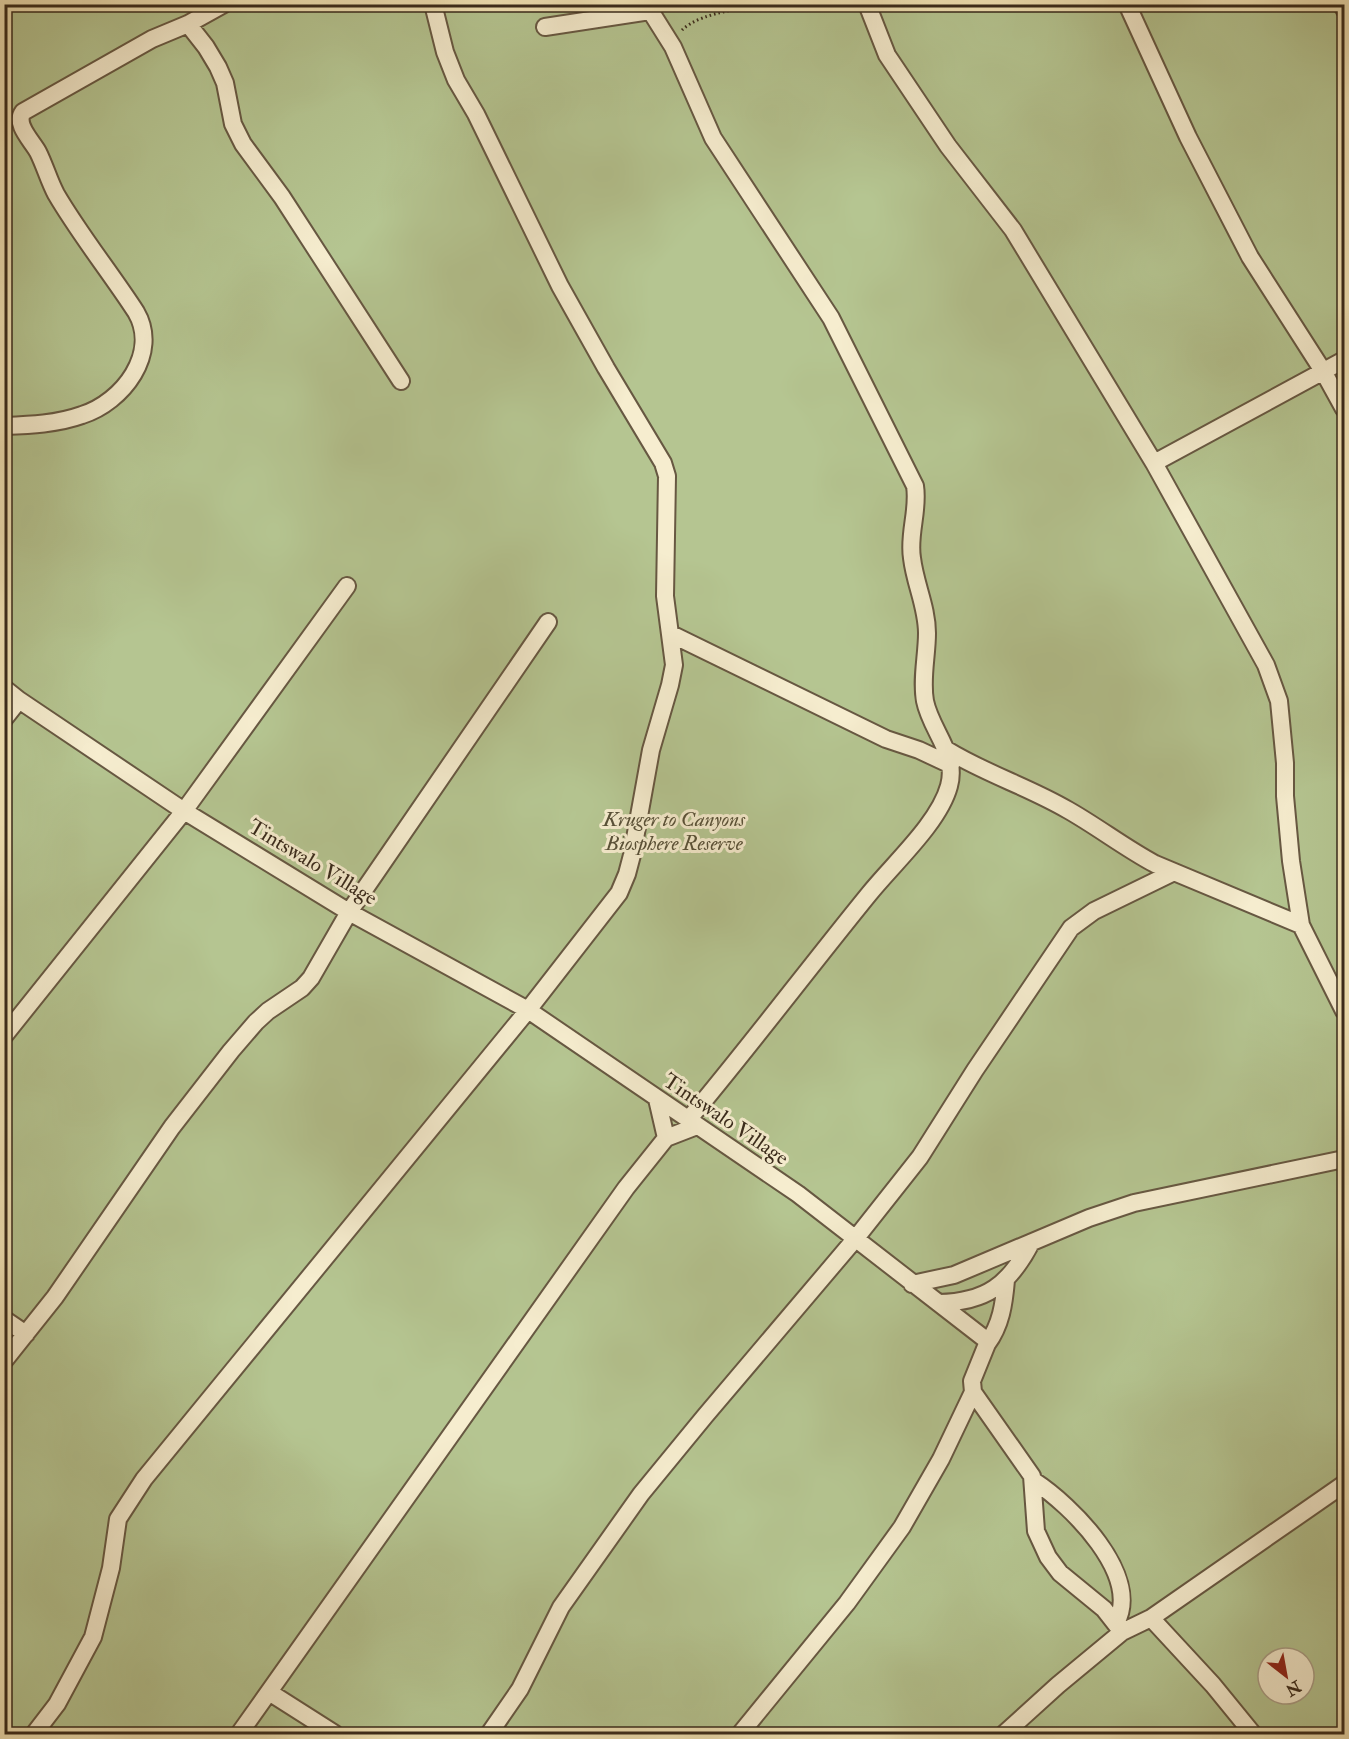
<svg xmlns="http://www.w3.org/2000/svg" width="1349" height="1739" viewBox="0 0 1349 1739" font-family="'IM FELL Double Pica',serif">
<style>
.green{fill:#b5c591;stroke:#777856;stroke-width:1.5;fill-rule:evenodd}
.lines{fill:none;stroke-linecap:round;stroke-linejoin:round}
.street-casing{stroke:#675842;stroke-width:20}
.path{stroke:#392a1b;stroke-width:3;stroke-dasharray:1.5 3;stroke-linecap:butt}
.street{stroke:#f6edcf;stroke-width:16}
.labels{text-anchor:middle;stroke-width:6;stroke-linejoin:round;paint-order:stroke}
.park-label{font-size:21px;font-style:italic;fill:#585138;stroke:#f6edcf}
.street-label{font-size:21px;fill:#392a1b;stroke:#f6edcf}
</style>
<rect width="100%" height="100%" fill="#f1e3b5"/>
<filter id="stains"><feTurbulence type="fractalNoise" baseFrequency=".00333" numOctaves="4"/><feColorMatrix values="0 0 0 0 .2 0 0 0 0 .09 0 0 0 0 .02 0 0 0 .5 -.17"/></filter>
<radialGradient id="worn" r=".72"><stop offset=".6" stop-color="#630" stop-opacity="0"/><stop offset="1" stop-color="#630" stop-opacity=".3"/></radialGradient>
<path class="green" d="M5,5H1344V1734H5ZM1268,1658H1304V1694H1268Z"/>
<g class="lines">
<g class="street-casing">
<path id="street" d="M646,4L673,47L713,138L831,318L915,486C919,510 908,534 912,558C915,584 927,607 927,633C927,656 921,679 925,701C931,731 958,754 949,786C939,823 893,864 869,894C808,969 750,1046 688,1120
M867,4L887,55L948,146L1013,230L1154,463L1266,665L1279,701L1285,763V796L1291,861L1301,925L1344,1011
M1127,4L1188,137L1250,257L1323,371L1344,409
M1342,4L1344,9
M188,24L206,47L218,67L225,83L233,124L243,144L282,197L401,381
M545,27L650,11
M4,426C30,425 57,424 82,415C123,402 160,353 136,312C110,272 80,235 56,194C49,181 45,166 38,152C32,141 14,124 23,112L152,39L188,24L224,4
M1154,463L1344,360
M671,634L886,739L919,750L951,765
M4,688L19,700
M4,719L19,700L184,811L349,912L528,1010L798,1194L985,1339L987,1344L972,1381L973,1392L1032,1476L1036,1531L1048,1557L1060,1573L1104,1609L1122,1632L1058,1685L1004,1734
M947,750C986,774 1029,787 1068,810C1098,827 1125,848 1155,864L1301,925
M4,1036L184,811L347,586
M657,1099L666,1138
M912,1284L954,1275L1089,1218L1134,1203L1344,1159
M939,1303C986,1302 1009,1285 1031,1243
M4,1319L26,1334
M987,1344C1001,1325 1004,1304 1006,1280
M4,1361L55,1297L172,1127L231,1051L256,1022L268,1011L302,988L311,978L349,912L548,622
M1034,1481C1071,1505 1142,1575 1116,1623
M1151,1618L1344,1484
M1122,1632L1151,1618L1213,1685L1253,1734
M269,1692L335,1734
M34,1734L57,1704L93,1637L111,1568L118,1519L144,1479L528,1010L619,893L627,874L632,855L651,750L670,685L674,665L665,596L667,476L663,463L606,368L560,286L476,114L456,80L445,52L433,4
M239,1734L626,1188L666,1138L697,1126
M489,1734L520,1689L561,1607L641,1494L705,1416L856,1238L920,1157L975,1070L1071,928L1094,911L1174,872
M740,1734L847,1603L902,1527L941,1459L973,1392"/>
</g>
<path class="path" d="M682,30C702,11 755,5 782,7C799,7 813,11 829,4"/>
<use href="#street" class="street"/>
</g>
<g class="labels">
<g class="park-label">
<text x="674" y="826">Kruger to Canyons<tspan x="674" dy="24">Biosphere Reserve</tspan></text>
</g>
<g class="street-label">
<text transform="translate(313 862) rotate(31)" y="7">Tintswalo Village</text>
<text transform="translate(726 1119) rotate(34)" y="7">Tintswalo Village</text>
</g>
</g>
<rect width="1349" height="1739" fill="none" stroke="#f1e3b5" stroke-width="24"/>
<rect x="6" y="6" width="1337" height="1727" fill="none" stroke="#392a1b" stroke-width="3"/>
<rect x="12" y="12" width="1325" height="1715" fill="none" stroke="#392a1b" stroke-width="1.5"/>
<g transform="translate(1286 1676) rotate(149)"><circle r="28" fill="#f6edcf" stroke="#aa9f87" stroke-width="1.5"/>
<path d="M0-4.5L10 22L0 15L-10 22Z" fill="#8f2418"/>
<text y="-9" font-size="16" font-weight="bold" text-anchor="middle" fill="#392a1b">N</text>
</g>
<rect width="100%" height="100%" filter="url(#stains)"/>
<rect width="100%" height="100%" fill="url(#worn)"/>
</svg>
